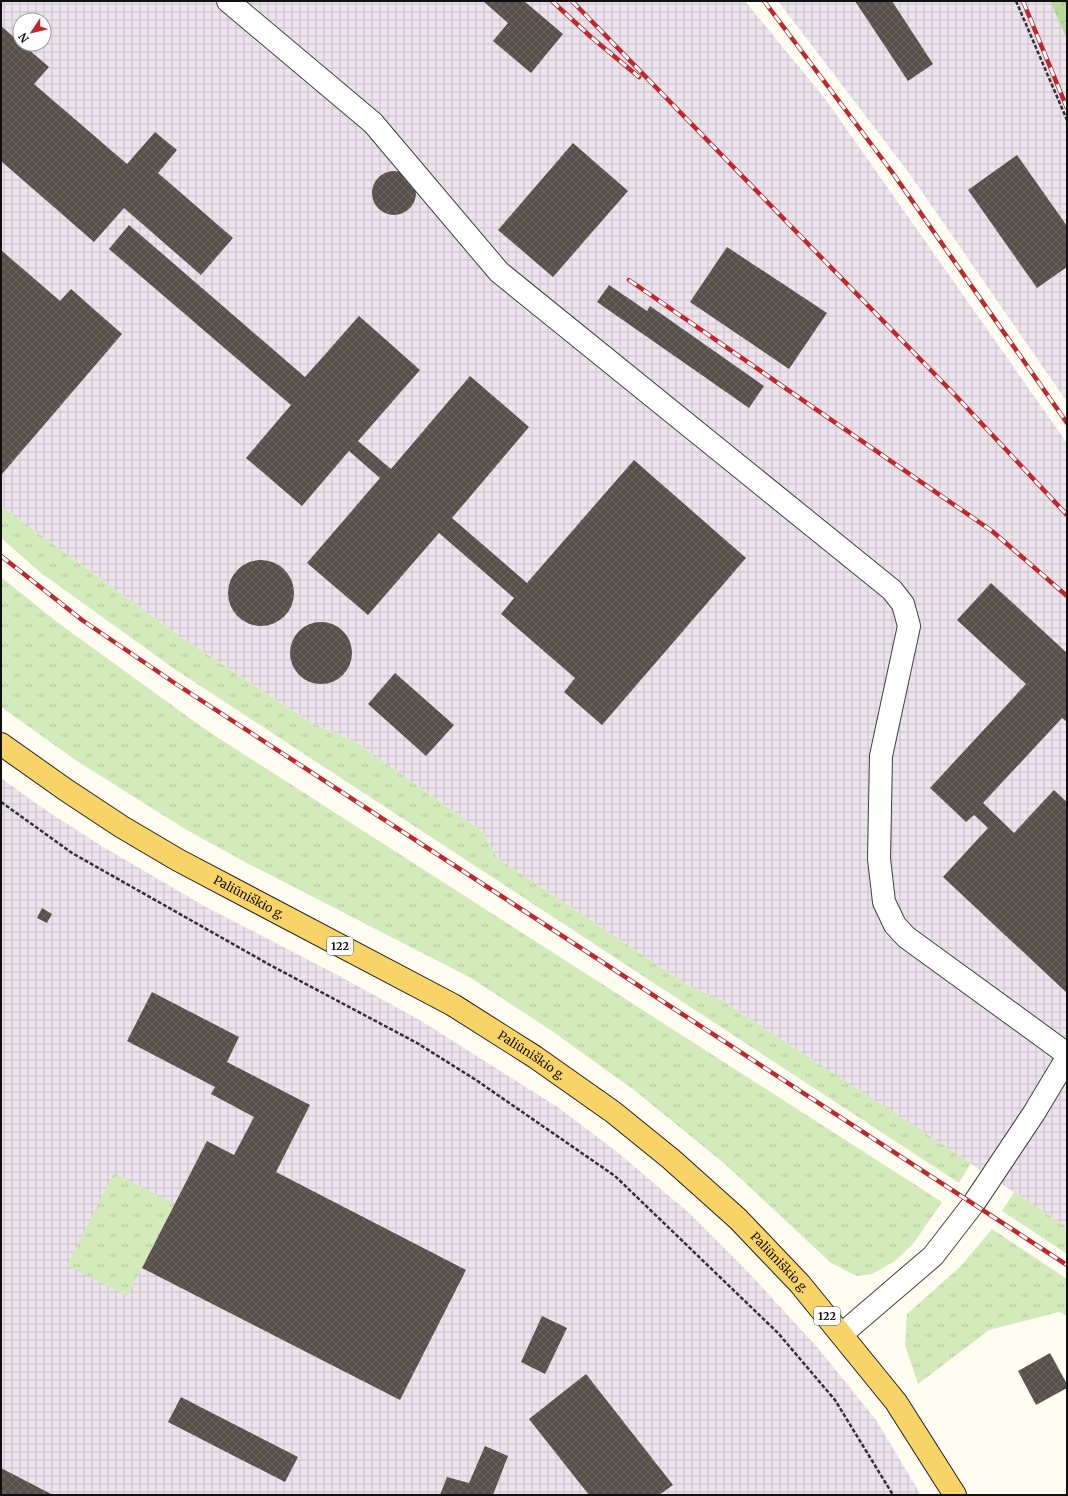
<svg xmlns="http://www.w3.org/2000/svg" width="1068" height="1496" viewBox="0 0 1068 1496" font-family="Merriweather,serif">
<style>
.industrial{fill:url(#industrial-grid);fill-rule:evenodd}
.grass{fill:url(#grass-tufts)}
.forest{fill:url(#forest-crowns)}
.building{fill:url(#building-cross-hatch)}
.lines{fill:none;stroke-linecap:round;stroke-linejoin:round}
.street-casing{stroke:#424242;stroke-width:24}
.primary-casing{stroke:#202020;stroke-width:24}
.path{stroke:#313131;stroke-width:2.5;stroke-dasharray:4 2;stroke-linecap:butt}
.street{stroke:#fff;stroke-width:22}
.primary{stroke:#f8d468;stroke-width:22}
.rail-casing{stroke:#bf272e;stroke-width:4.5}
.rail{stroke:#fff;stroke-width:3;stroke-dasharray:9;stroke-linecap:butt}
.labels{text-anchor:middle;stroke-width:4;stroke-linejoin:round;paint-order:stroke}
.shield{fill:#fff;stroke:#575757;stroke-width:1}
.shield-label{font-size:11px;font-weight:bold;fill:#0f0f0f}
.street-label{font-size:12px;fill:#0f0f0f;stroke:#fff}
</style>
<defs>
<pattern id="industrial-grid" width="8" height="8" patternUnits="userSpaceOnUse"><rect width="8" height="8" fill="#ece3ed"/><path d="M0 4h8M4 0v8" fill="none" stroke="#c9c2ca"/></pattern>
<pattern id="grass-tufts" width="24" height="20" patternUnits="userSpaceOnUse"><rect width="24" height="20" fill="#d3eaba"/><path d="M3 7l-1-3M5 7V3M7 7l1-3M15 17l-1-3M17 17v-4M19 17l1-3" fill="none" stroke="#b4c89f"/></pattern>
<pattern id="forest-crowns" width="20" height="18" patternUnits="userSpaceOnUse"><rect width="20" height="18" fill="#b7da99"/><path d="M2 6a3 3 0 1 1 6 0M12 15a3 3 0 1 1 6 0" fill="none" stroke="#9cba83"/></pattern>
<pattern id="building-cross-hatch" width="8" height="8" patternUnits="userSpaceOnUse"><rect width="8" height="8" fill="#58504b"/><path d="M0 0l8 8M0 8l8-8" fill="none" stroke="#6b6561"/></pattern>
</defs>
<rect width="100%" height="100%" fill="#fffcf1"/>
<path class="industrial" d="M1,1H745L826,100L1067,443V1227L721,1000L690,987L497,858L483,832L357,743L310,722L179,636L1,506ZM20,20H44V44H20Z
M778,1H1067V402L909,173Z
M1,778L44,809L100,845L204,906L328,970L418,1019L559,1108L617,1152L688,1212L749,1273L817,1347L876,1420L921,1495H1Z"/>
<path class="grass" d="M1,506L179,636L310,722L357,743L483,832L497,858L690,987L721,1000L971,1163L959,1183L176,670L41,573L1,538Z
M1,577L57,622L206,730L942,1202L913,1244L895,1261L872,1274L857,1276L831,1263L725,1164L634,1090L552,1031L471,978L245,862L185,829L77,761L4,709L1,706Z
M114,1173L175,1204L127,1296L67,1265Z
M1014,1192L1067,1227V1254L1002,1211Z
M992,1229L1067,1279V1316L1059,1312L989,1330L918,1384L905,1345L907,1314L960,1267Z"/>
<path class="forest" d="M1050,1H1067V39Z"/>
<path class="building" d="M483,1H524L563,34L531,73L493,41L508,23Z
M855,1H892L933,64L908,81Z
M1,26L49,67L34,84L127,164L155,132L177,150L158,173L233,238L201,275L124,208L94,242L1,161Z
M573,143L628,191L553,277L498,230Z
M1017,155L1067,226V267L1037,288L968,190Z
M372 193a22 22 0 1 1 44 0a22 22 0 1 1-44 0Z
M129,225L305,377L359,316L420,370L358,441L391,469L470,376L529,427L452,518L527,583L634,460L746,558L602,725L564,692L575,678L501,614L514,598L439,533L368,615L307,563L380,478L349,451L302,506L246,458L291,405L109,249Z
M727,247L827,313L789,369L690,302Z
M1,250L60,301L71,289L122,334L2,474Z
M609,285L647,311L650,306L764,386L749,408L597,302Z
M228 593a33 33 0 1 1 66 0a33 33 0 1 1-66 0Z
M991,583L1067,653V722L1062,718L983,803L1014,833L1054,790L1067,802V993L943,877L988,828L974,815L966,822L930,788L1026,684L957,620Z
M290 653a31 31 0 1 1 62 0a31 31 0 1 1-62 0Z
M395,673L454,725L426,756L368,704Z
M42,908L52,914L47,923L37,918Z
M152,992L239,1037L227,1062L310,1105L276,1172L466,1270L400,1400L142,1268L207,1141L234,1155L254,1117L211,1094L215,1087L127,1041Z
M542,1316L567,1328L545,1374L521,1362Z
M1050,1353L1067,1384V1388L1036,1405L1018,1371Z
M586,1374L673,1485L659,1495H589L529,1419Z
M181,1397L298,1457L285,1482L168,1422Z
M485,1446L508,1456L493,1495H440L447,1477L469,1483Z
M1,1468L53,1495H1Z"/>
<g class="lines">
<g class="street-casing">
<path id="street" d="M228,1L373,123L499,272L892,590L903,604L909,626L881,756L879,859L884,902L895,925L906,937L1067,1054
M842,1334L933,1256L974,1203L1034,1113L1067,1058"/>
</g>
<g class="primary-casing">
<g id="primary">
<path id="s1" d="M1,744L66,790L122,827L178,860L453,1005L535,1057L613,1112L671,1159L738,1219L800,1284L896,1402L955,1495"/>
</g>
</g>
<path class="path" d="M1016,1L1067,120
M1,802L72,853L270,965L417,1043L476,1080L615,1176L778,1333L835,1400L893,1495"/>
<use href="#street" class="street"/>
<use href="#primary" class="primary"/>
<g class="rail-casing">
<path id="rail" d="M552,1L591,37L639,77
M572,1L955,395L1067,515
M764,1L892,172L1067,423
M1023,1L1067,108
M629,280L992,531L1067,596
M1,556L82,620L176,684L1067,1265"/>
</g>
<use href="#rail" class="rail"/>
</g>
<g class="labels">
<g class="shield">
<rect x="327" y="937" width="26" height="18" rx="3"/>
<rect x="814" y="1307" width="26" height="18" rx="3"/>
</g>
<g class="shield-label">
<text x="340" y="950">122</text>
<text x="827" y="1320">122</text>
</g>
<g class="street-label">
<text dy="4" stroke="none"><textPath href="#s1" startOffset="292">Paliūniškio g.</textPath></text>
<text dy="4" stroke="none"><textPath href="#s1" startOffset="616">Paliūniškio g.</textPath></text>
<text dy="4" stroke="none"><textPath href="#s1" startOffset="940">Paliūniškio g.</textPath></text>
</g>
</g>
<rect width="1068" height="1496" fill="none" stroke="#0f0f0f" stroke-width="4"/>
<g transform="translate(32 32) rotate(235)"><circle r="19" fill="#ffffff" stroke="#9f9f9f"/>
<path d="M0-3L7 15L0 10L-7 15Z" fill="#bf272e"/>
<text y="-6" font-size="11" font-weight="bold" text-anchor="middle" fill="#0f0f0f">N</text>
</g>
</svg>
